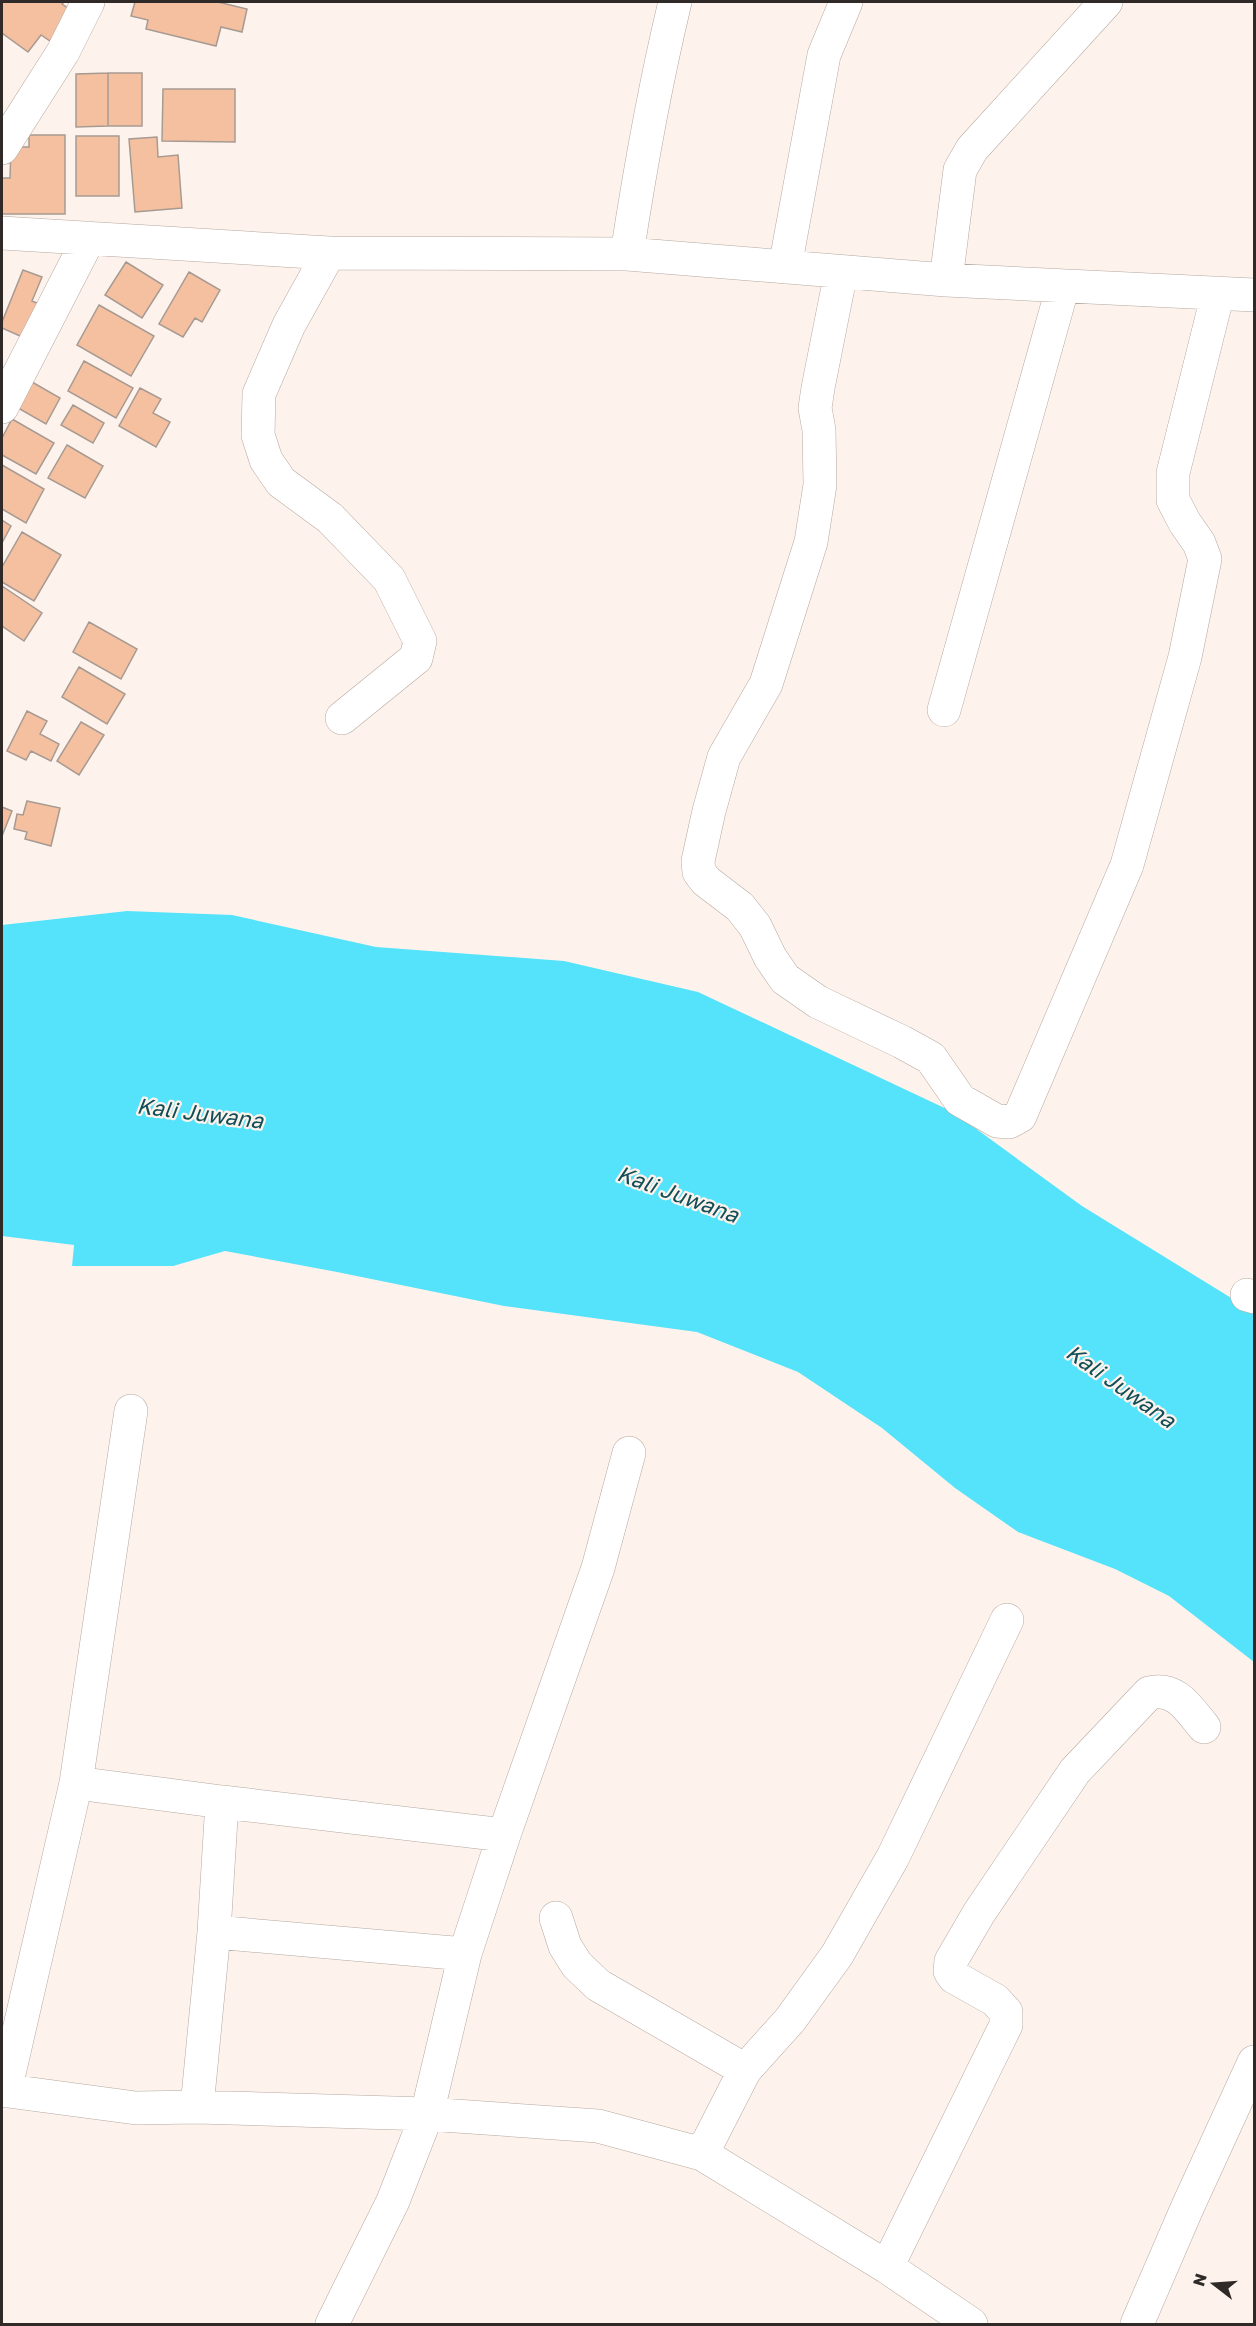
<svg xmlns="http://www.w3.org/2000/svg" width="1256" height="2326" viewBox="0 0 1256 2326" font-family="'Golos Text',sans-serif">
<style>
.water{fill:#54e3fa}
.building{fill:#f4c09f;stroke:#a79a92;stroke-width:1.5}
.lines{fill:none;stroke-linecap:round;stroke-linejoin:round}
.minor-casing{stroke:#b5a8a0;stroke-width:34}
.minor{stroke:#fff;stroke-width:33}
.labels{text-anchor:middle;stroke-width:4.5;stroke-linejoin:round;paint-order:stroke}
.water-label{font-size:22px;font-style:italic;fill:#104f58;stroke:#fef3ec}
</style>
<rect width="100%" height="100%" fill="#fef3ec"/>
<path class="water" d="M127,911L232,915L376,947L564,961L698,992L953,1112L1082,1206L1254,1312V1662L1169,1596L1115,1569L1018,1532L955,1488L882,1428L798,1372L697,1332L504,1306L337,1272L225,1251L173,1266H72L74,1245L2,1236V925Z"/>
<path class="building" d="M2,2H64L62,4L72,11L50,41L41,35L28,52L2,33Z
M135,2H218L247,9L242,32L221,27L216,46L146,29L148,20L131,16Z
M108,73V126L76,127V74Z
M108,73H142V126H108Z
M163,89H235V142L162,141Z
M29,135H65V214H2V178H10L11,147H29Z
M76,136H119V196H76Z
M157,137L158,157L178,155L182,208L135,212L129,139Z
M126,262L163,285L142,318L105,295Z
M23,270L42,277L32,301L44,306L29,340L2,328V322Z
M189,272L220,290L202,322L195,318L183,337L159,324Z
M99,305L154,336L131,376L77,345Z
M84,361L133,388L116,418L68,391Z
M25,378L60,398L46,424L11,404Z
M140,388L161,399L153,413L170,422L156,447L119,426Z
M73,405L104,423L93,443L61,425Z
M12,419L54,443L36,474L2,455V438Z
M67,445L103,466L85,498L48,478Z
M2,465L44,489L26,523L2,509Z
M2,520L11,526L2,543Z
M22,532L61,555L34,601L2,582V567Z
M2,586L42,613L24,641L2,626Z
M89,622L137,649L121,679L73,652Z
M79,667L125,694L107,724L62,697Z
M27,711L47,721L40,734L59,744L51,761L31,751L26,760L7,751Z
M81,722L104,735L79,775L57,761Z
M27,801L60,808L51,846L25,839L27,832L14,829L17,814L23,815Z
M2,807L12,811L2,836Z"/>
<g class="lines">
<g class="minor-casing">
<path id="minor" d="M2,148L63,52L88,2
M2,233L329,253L627,254L946,280L1254,295
M329,253L289,325L259,394L258,435L266,460L281,482L330,518L389,579L420,641L416,658L342,718
M627,254C640,169 655,85 675,2
M785,267L824,55L846,2
M841,272L818,388L815,408L819,430L820,485L811,542L766,684L724,757L709,811L698,861L699,872L706,881L740,907L755,926L770,957L785,979L818,1002L902,1042L931,1058L960,1100L997,1121L1009,1122L1020,1116L1127,865L1185,657L1205,559L1199,543L1185,523L1173,500V473L1218,293
M946,280L960,170L972,149L1106,2
M2,407L89,238
M944,710L1063,286
M1247,1295L1254,1297
M131,1411L76,1783L222,1802L214,1932L197,2107
M222,1802L504,1835
M556,1918L565,1946L577,1965L598,1985L745,2070
M214,1932L465,1954
M2,2090L136,2108L197,2107L427,2114L598,2126L702,2154L887,2267L971,2324
M5,2091L76,1783
M702,2154L745,2070L790,2020L837,1955L893,1857L1007,1620
M887,2267L1006,2025V2012L995,2000L954,1977L950,1971L951,1961L979,1913L1075,1771L1149,1693C1176,1686 1189,1709 1204,1727
M332,2324L393,2201L427,2114L465,1954L504,1835L598,1568L629,1453
M1137,2324L1188,2206L1254,2062"/>
</g>
<use href="#minor" class="minor"/>
</g>
<g class="labels">
<g class="water-label">
<text transform="translate(200 1113) rotate(7)" y="8">Kali Juwana</text>
<text transform="translate(678 1194) rotate(20)" y="8">Kali Juwana</text>
<text transform="translate(1121 1386) rotate(35)" y="8">Kali Juwana</text>
</g>
</g>
<rect width="1256" height="2326" fill="none" stroke="#2f2a27" stroke-width="6"/>
<g transform="translate(1214 2284) rotate(287)" stroke="#fef3ec" stroke-width="4.5" paint-order="stroke">
<path d="M0-4.5L10 22L0 15L-10 22Z" fill="#2f2a27"/>
<text y="-9" font-size="16" font-weight="bold" text-anchor="middle" fill="#2f2a27">N</text>
</g>
</svg>
